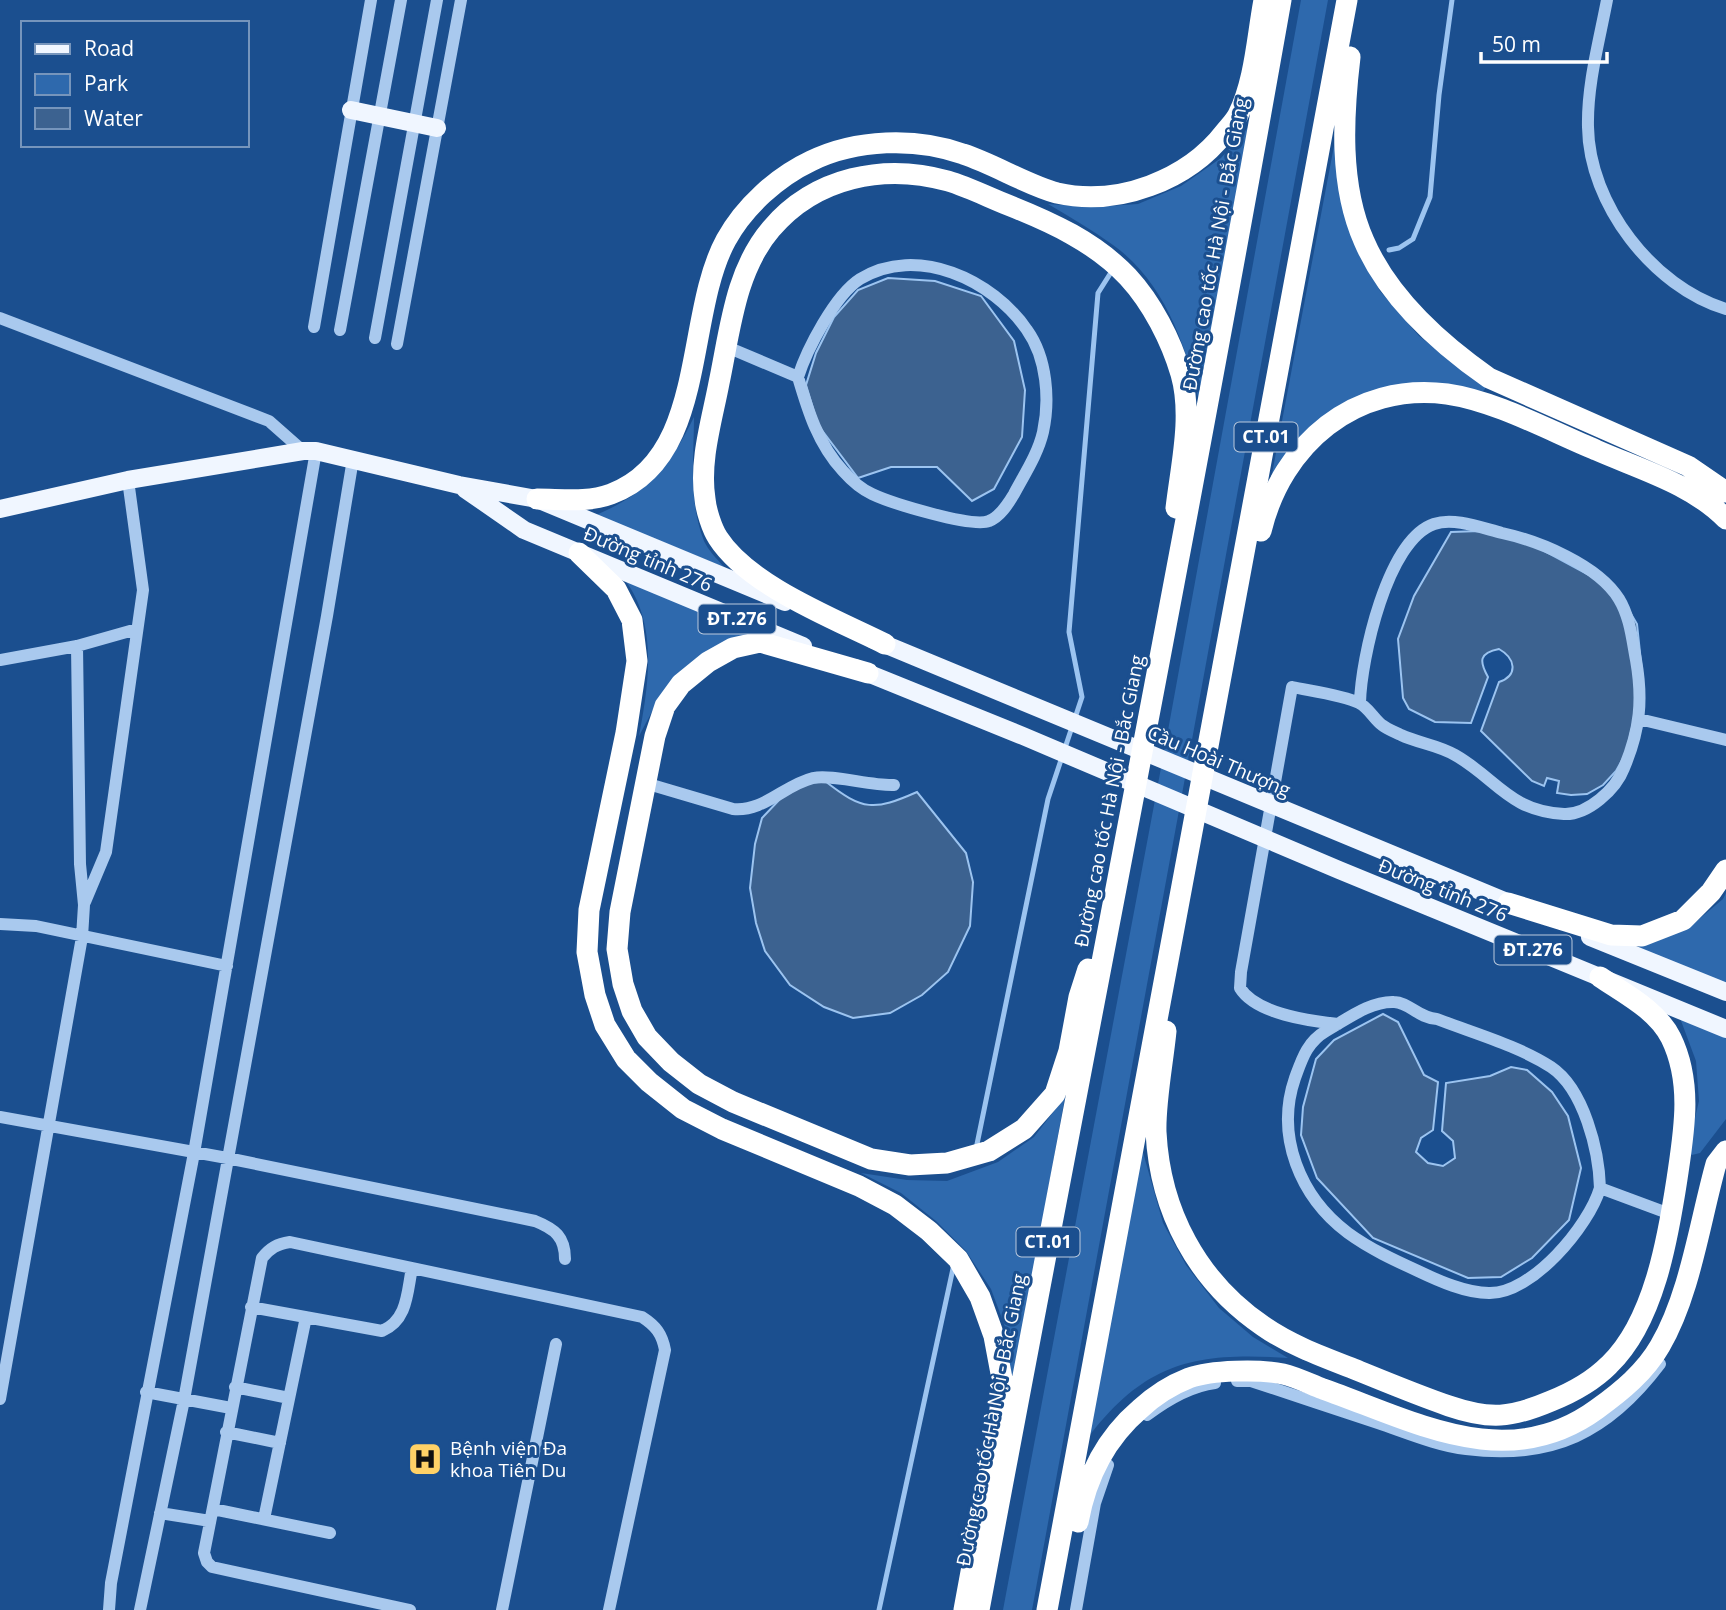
<svg xmlns="http://www.w3.org/2000/svg" width="1726" height="1610" viewBox="0 0 1726 1610" font-family="'Open Sans',sans-serif">
<style>
.green{fill:#2e69ad}
.water{fill:#3c6290;stroke:#9cc4f0;stroke-width:2}
.lines{fill:none;stroke-linecap:round;stroke-linejoin:round}
.stream{stroke:#9cc4f0;stroke-width:5}
.minor{stroke:#a9c9ee;stroke-width:12}
.major{stroke:#f0f6ff;stroke-width:18}
.highway{stroke:#fff;stroke-width:21}
.labels{text-anchor:middle;stroke-width:6;stroke-linejoin:round;paint-order:stroke}
.shield{fill:#1b4f8f;stroke:#bbcadd;stroke-width:2}
.shield-label{font-size:18px;font-weight:bold;fill:#fff}
.street-label{font-size:19px;fill:#fff;stroke:#1b4f8f}
.poi-label{font-size:19px;fill:#fff;stroke:#1b4f8f;text-anchor:start}
</style>
<rect width="100%" height="100%" fill="#1b4f8f"/>
<path class="green" d="M1301,0H1328L1032,1610H1003L1167,736Z
M1254,121L1201,408C1186,347 1166,283 1113,245C1092,230 1070,217 1048,204L1093,207L1138,204L1181,186L1221,158Z
M1337,130L1353,241L1380,291L1419,336L1485,386V389L1483,391L1417,383L1353,399L1333,409L1304,435L1272,474Z
M694,417C694,459 688,500 704,541C708,550 717,559 724,567L596,515C648,493 670,466 694,417Z
M621,575L756,631L656,704L639,736C649,683 659,620 621,575Z
M1726,893V989L1630,949L1655,942L1692,925L1723,899Z
M1680,1018L1726,1037V1119L1700,1153L1692,1155L1687,1151L1699,1101L1696,1061Z
M1065,1097L1012,1388L1007,1332L991,1289L966,1251L936,1221L901,1193L861,1173L907,1180L947,1181L998,1162L1034,1137Z
M1142,1149L1163,1223L1186,1265L1219,1308L1253,1337L1288,1358C1195,1352 1145,1362 1087,1439Z"/>
<path class="water" d="M888,278L935,281L981,296L1014,341L1025,390L1022,437L994,489L972,501L937,467H891L858,478L818,425L806,385L816,353L834,317L858,290Z
M1480,531L1526,541L1617,590L1637,624L1643,681L1626,753L1616,771L1603,785L1587,794L1571,795L1557,793L1559,781L1547,778L1544,786L1532,781L1481,731L1499,682C1519,675 1515,658 1499,649C1479,653 1479,661 1488,677L1471,723L1435,722L1409,709L1403,698L1398,639L1414,596L1451,532Z
M825,781C863,811 874,811 917,792L966,853L973,882L970,926L948,972L922,995L890,1013L853,1018L824,1007L790,985L765,951L756,923L750,888L755,844L762,818L781,798L804,784Z
M1383,1014L1398,1022L1424,1075L1438,1082L1433,1130L1421,1138L1416,1152L1428,1163L1443,1166L1455,1158L1453,1141L1442,1131L1446,1083L1490,1076L1511,1067L1527,1070L1552,1092L1568,1116L1581,1168L1569,1220L1532,1258L1501,1277L1468,1278L1373,1238L1317,1178L1301,1135L1303,1107L1316,1059L1334,1040Z"/>
<g class="lines">
<path class="stream" d="M1389,250L1399,248L1413,239L1430,197L1439,95L1452,0
M976,1149L1048,799L1082,697L1069,632L1098,293L1110,274
M879,1610L954,1264"/>
<path class="minor" d="M1607,0C1599,42 1587,85 1588,127C1589,204 1653,287 1726,309
M0,318L269,421L303,451
M314,327L371,0
M340,330L401,0
M375,338L437,0
M397,344L461,0
M727,347L798,377C808,411 818,444 843,471C851,480 861,489 872,494C891,503 972,528 989,521C1000,517 1008,504 1014,494C1024,475 1038,454 1043,432C1050,400 1047,358 1027,330C993,280 917,244 860,279C835,295 807,349 798,377
M0,660L77,646L137,629
M1639,719L1726,740
M645,783L733,809C764,812 784,785 813,778C832,774 871,786 894,785
M85,902L106,852L143,590L128,480
M0,924L36,926L227,966
M1338,1024C1310,1021 1256,1014 1240,988L1241,972L1292,687C1311,691 1343,695 1359,703C1368,707 1374,719 1382,725C1387,729 1395,732 1401,735C1418,743 1438,745 1455,755C1497,779 1509,811 1564,814C1588,815 1616,789 1624,768C1640,730 1643,700 1636,660C1632,639 1630,617 1619,599C1598,565 1539,541 1502,533C1482,528 1454,517 1434,524C1387,540 1361,659 1360,703
M0,1117L227,1158L535,1221C555,1229 565,1237 565,1259
M1600,1188C1589,1226 1532,1294 1489,1293C1466,1293 1439,1281 1418,1271C1394,1260 1370,1249 1348,1233C1300,1197 1275,1136 1295,1078C1302,1059 1307,1042 1326,1031C1346,1020 1370,1001 1394,1002C1409,1002 1418,1018 1437,1019C1473,1033 1519,1046 1551,1067C1584,1089 1599,1151 1600,1188L1670,1214
M251,1307L382,1331C408,1320 407,1292 412,1268
M1237,1381H1251C1293,1395 1336,1409 1378,1423C1405,1432 1438,1446 1466,1449C1552,1460 1608,1433 1660,1364
M235,1387L289,1398
M146,1392L231,1408
M0,1399L82,937L84,905L80,864L77,646
M1147,1415C1167,1400 1191,1386 1215,1383
M226,1432L280,1443
M213,1509L330,1533
M160,1513L210,1521
M264,1519L306,1317
M109,1610L111,1583L194,1153L316,451
M140,1610L184,1400L327,616L353,459
M410,1610L212,1567L207,1562L204,1553L262,1258C270,1248 277,1244 290,1242L642,1317C656,1326 662,1334 665,1350L609,1610
M502,1610L556,1344
M1076,1610L1095,1503L1108,1465"/>
<path class="major" d="M351,110L437,128
M465,489L524,530L803,646
M0,509L128,480L303,451H316L459,485L537,499L785,602
M872,639L1519,907
M855,668L1023,736L1339,870L1726,1029
M1590,937L1726,992"/>
<path class="highway" d="M1350,57C1343,116 1339,185 1364,241C1388,297 1439,343 1489,378L1688,466L1726,492
M537,499C562,499 587,503 611,494C708,458 684,317 726,240C744,207 777,177 811,161C856,139 916,137 963,154C994,164 1027,185 1057,193C1118,207 1188,180 1225,132C1229,127 1235,121 1238,115C1255,81 1257,37 1264,0
M1261,531C1282,444 1355,382 1447,394C1496,401 1550,431 1596,450C1639,469 1692,484 1726,519
M579,553L616,589L632,620L637,661L626,733L589,910L587,952L595,995L605,1025L626,1059L649,1082L683,1109L722,1129L859,1186L895,1205L929,1231L958,1259L980,1297L994,1336L1003,1384L998,1425L964,1610
M885,644C835,619 749,586 718,538C712,529 706,510 705,499C699,461 712,420 719,383C730,331 735,271 771,229C815,177 884,163 948,181C968,187 988,197 1008,205C1051,222 1095,242 1128,277C1152,303 1171,340 1181,374C1193,416 1181,465 1176,508
M868,673L760,642L733,648L708,662L681,684L665,706L655,736L620,912L617,949L623,984L632,1011L647,1037L671,1062L699,1084L733,1102L871,1159L910,1165L947,1163L989,1151L1024,1129L1055,1094L1069,1051L1079,997L1088,969
M1508,903L1611,935L1642,936L1683,920L1711,892L1726,870
M1166,1031C1163,1062 1155,1102 1156,1132C1160,1211 1197,1281 1263,1326C1290,1345 1323,1357 1354,1369C1386,1382 1417,1395 1449,1406C1490,1420 1511,1418 1551,1401C1571,1393 1593,1381 1609,1365C1654,1322 1668,1238 1677,1179C1684,1132 1693,1083 1671,1038C1657,1010 1625,994 1600,977
M1078,1522C1086,1478 1106,1438 1140,1409C1154,1396 1171,1385 1189,1378C1211,1370 1260,1369 1283,1374C1296,1377 1310,1384 1323,1389C1414,1421 1507,1475 1597,1409C1622,1391 1645,1372 1660,1346C1690,1295 1700,1221 1716,1164L1726,1151
M979,1610C1079,1073 1186,538 1281,0
M1047,1610L1347,0"/>
</g>
<defs>
<g id="hospital-square" transform="scale(1.75)"><rect x="-9" y="-9" width="18" height="18" rx="4" fill="#ffd166" stroke="#1b4f8f"/><path d="M-5-5h3v3.5h4V-5h3V5h-3V1.5h-4V5h-3Z" fill="#111"/></g>
</defs>
<g fill-rule="evenodd">
<use href="#hospital-square" x="425" y="1459"/>
</g>
<g class="labels">
<g class="shield">
<rect x="1234.5" y="422.5" width="63" height="29" rx="5"/>
<rect x="698.5" y="604.5" width="77" height="29" rx="5"/>
<rect x="1494.5" y="935.5" width="77" height="29" rx="5"/>
<rect x="1016.5" y="1227.5" width="63" height="29" rx="5"/>
</g>
<g class="shield-label">
<text x="1266" y="443">CT.01</text>
<text x="737" y="625">ĐT.276</text>
<text x="1533" y="956">ĐT.276</text>
<text x="1048" y="1248">CT.01</text>
</g>
<g class="street-label">
<text transform="translate(1215 244) rotate(-80)" y="7">Đường cao tốc Hà Nội - Bắc Giang</text>
<text transform="translate(648 559) rotate(23)" y="7">Đường tỉnh 276</text>
<text transform="translate(1219 761) rotate(23)" y="7">Cầu Hoài Thượng</text>
<text transform="translate(1109 801) rotate(-79)" y="7">Đường cao tốc Hà Nội - Bắc Giang</text>
<text transform="translate(1443 890) rotate(22)" y="7">Đường tỉnh 276</text>
<text transform="translate(991 1420) rotate(-79)" y="7">Đường cao tốc Hà Nội - Bắc Giang</text>
</g>
<g class="poi-label">
<text x="450" y="1455">Bệnh viện Đa<tspan x="450" dy="22">khoa Tiên Du</tspan></text>
</g>
</g>
<rect x="21" y="21" width="228" height="126" fill="#1b4f8f" stroke="#7695bc" stroke-width="2"/>
<rect x="35" y="44" width="35" height="10" fill="#f0f6ff" stroke="#7695bc" stroke-width="2"/>
<text x="84" y="56" font-size="21" fill="#ffffff">Road</text>
<rect x="35" y="74" width="35" height="21" fill="#2e69ad" stroke="#7695bc" stroke-width="2"/>
<text x="84" y="91" font-size="21" fill="#ffffff">Park</text>
<rect x="35" y="108" width="35" height="21" fill="#3c6290" stroke="#7695bc" stroke-width="2"/>
<text x="84" y="126" font-size="21" fill="#ffffff">Water</text>
<path d="M1481 52v10h126v-10" fill="none" stroke="#ffffff" stroke-width="3.5"/>
<text x="1492" y="52" font-size="21" fill="#ffffff" stroke="#1b4f8f" stroke-width="5" paint-order="stroke">50 m</text>
</svg>
